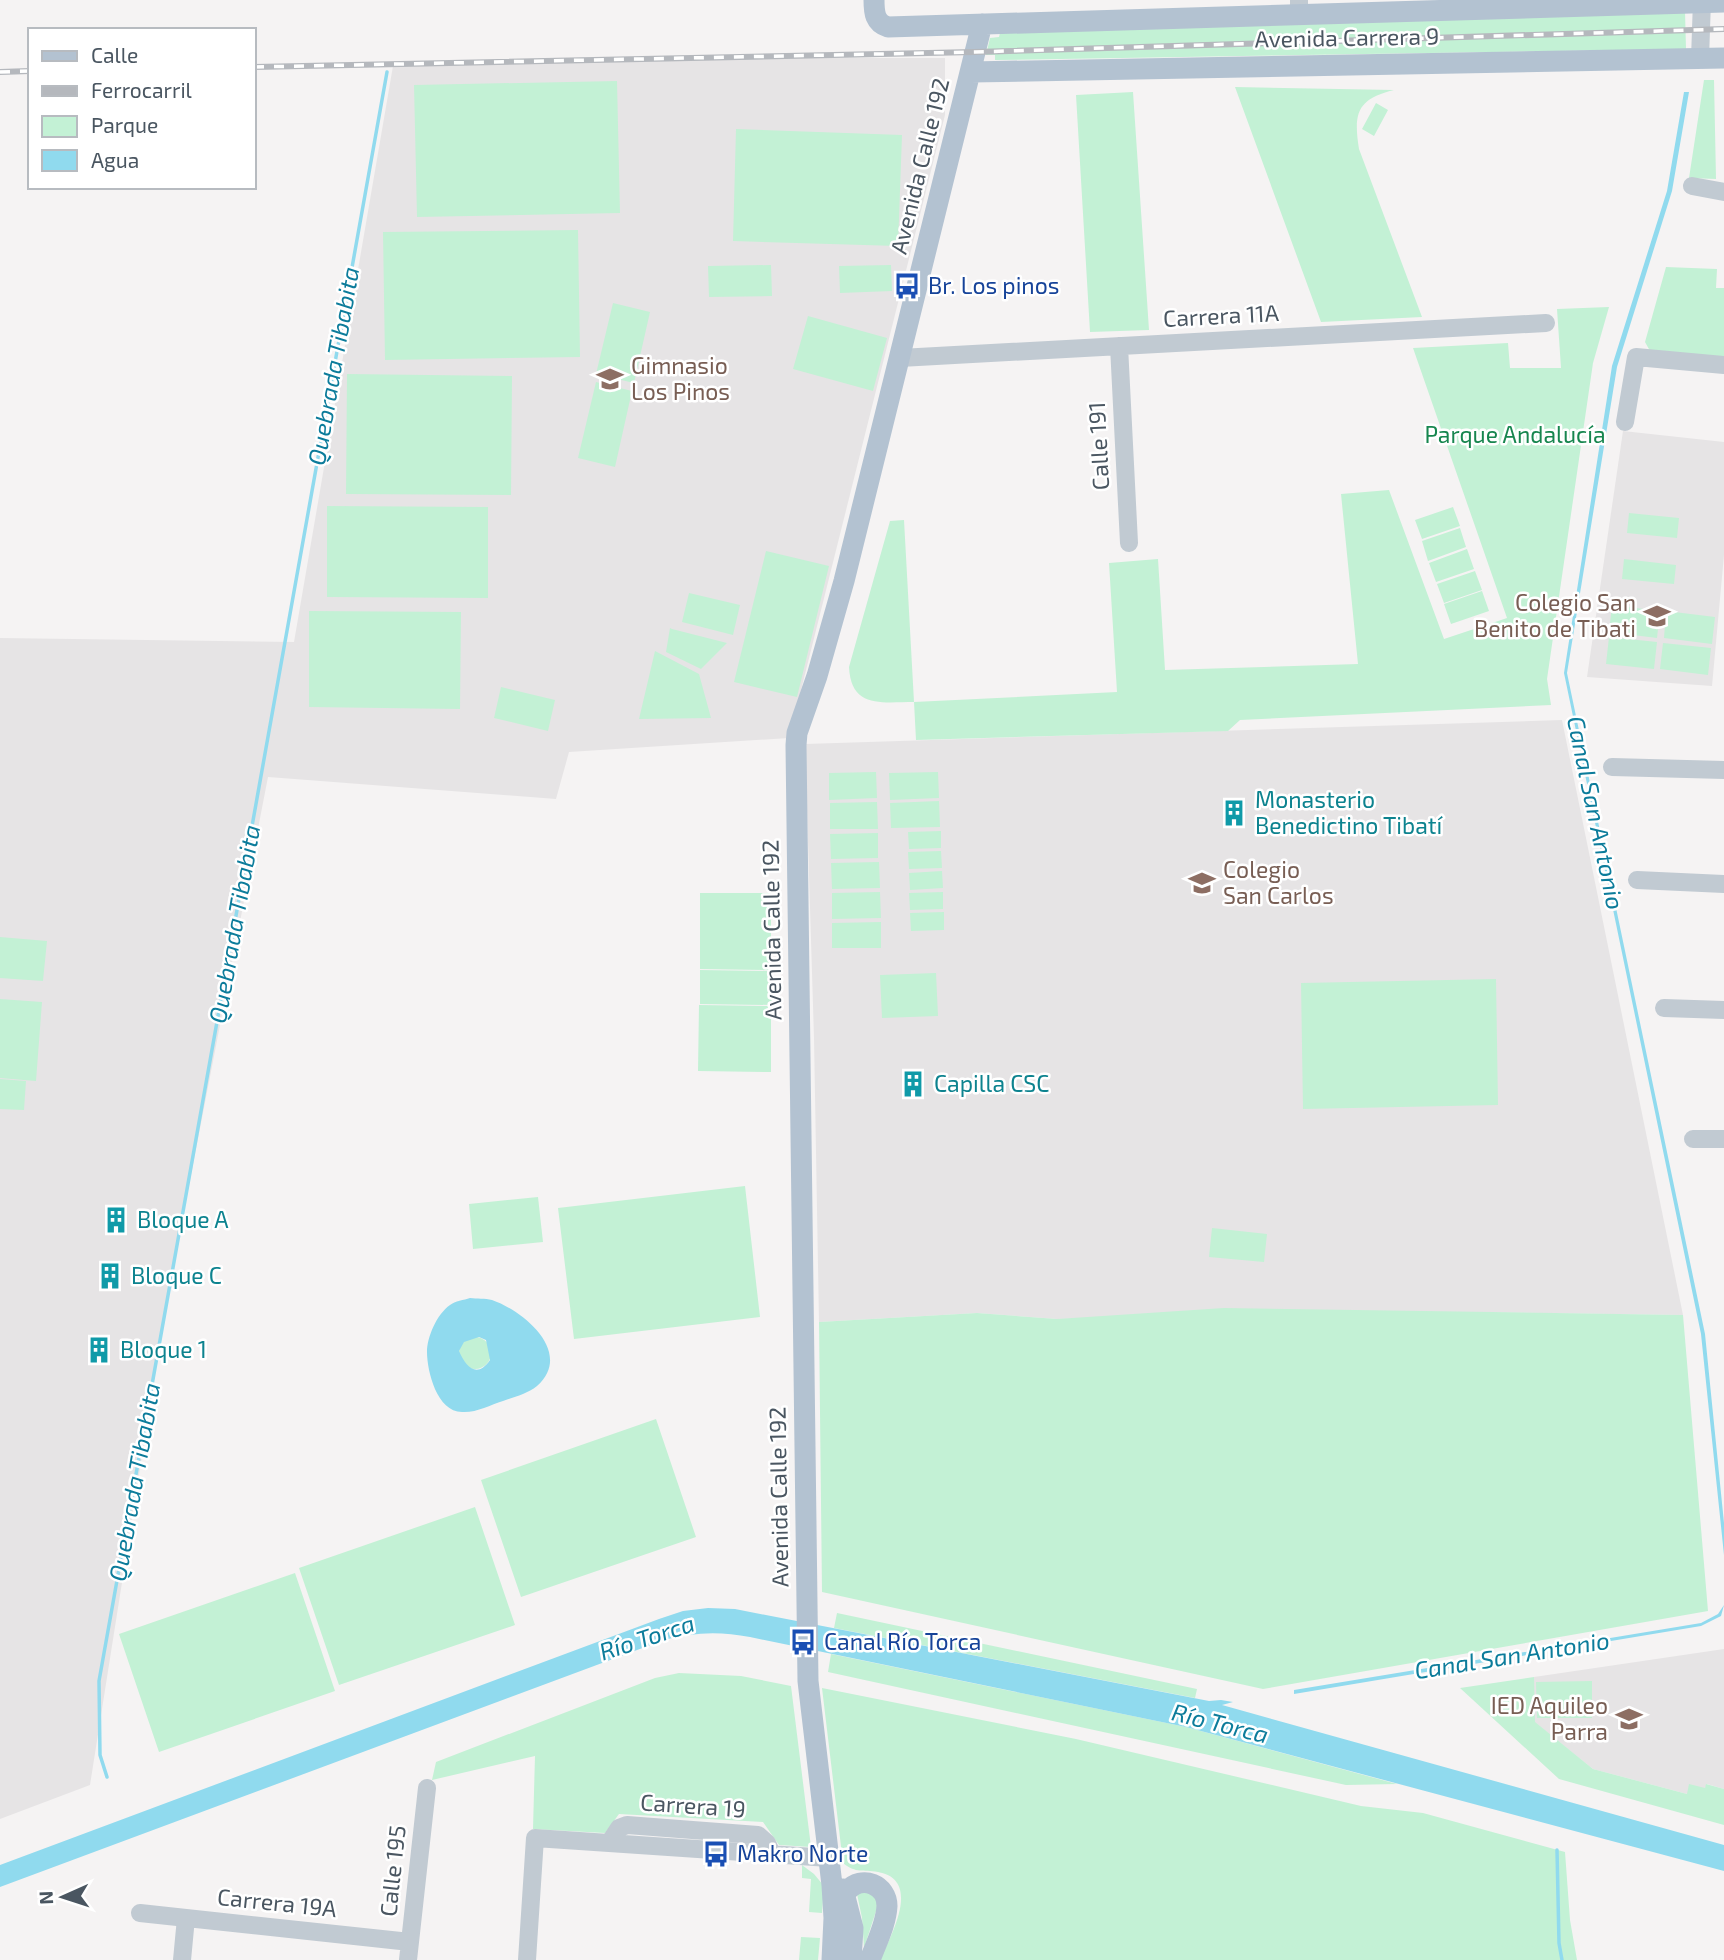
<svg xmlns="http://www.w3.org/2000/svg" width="1724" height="1960" viewBox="0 0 1724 1960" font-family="'Exo 2',sans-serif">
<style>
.education{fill:#e6e4e5}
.green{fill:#c3f1d5}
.water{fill:#90daee;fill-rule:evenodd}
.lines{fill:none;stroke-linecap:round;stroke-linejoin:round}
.stream{stroke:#90daee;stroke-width:3.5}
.minor{stroke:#c1cad2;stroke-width:18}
.major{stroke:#b3c2d1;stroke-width:21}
.rail-casing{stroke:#b5b8bd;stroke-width:6}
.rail{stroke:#fff;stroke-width:3.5;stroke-dasharray:10;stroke-linecap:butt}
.labels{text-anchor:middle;stroke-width:5;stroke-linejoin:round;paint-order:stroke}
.street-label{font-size:23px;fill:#4a5661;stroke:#fff}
.transit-label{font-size:23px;fill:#164399;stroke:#fff;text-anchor:start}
.education-label{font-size:23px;fill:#785e54;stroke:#fff;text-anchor:start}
.park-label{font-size:23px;fill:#17864f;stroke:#fff}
.culture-label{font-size:23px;fill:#0d838f;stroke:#fff;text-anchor:start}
.water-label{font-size:24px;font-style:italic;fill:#0c7c9b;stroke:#fff}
</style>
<rect width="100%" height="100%" fill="#f5f3f3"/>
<path class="education" d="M743,58H945V115L789,738L569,752L556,799L268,777L166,1304L90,1785L0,1819V638L294,642L393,66Z
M1623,431L1724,442V555L1712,686L1587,677Z
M1562,720L1683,1315L1462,1312L1057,1319L977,1313L819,1322L814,1038L805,744Z
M1724,1649V1789L1707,1784L1705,1788L1687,1794L1593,1769L1534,1722V1677Z"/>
<path class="green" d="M1685,11L1686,49L995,60V55H986L990,38L999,37L1000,33Z
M1704,80H1714L1716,179L1689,178Z
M617,81L620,213L417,217L414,85Z
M1235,87L1394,90C1358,99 1353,112 1359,149L1422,317L1321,322Z
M1133,92L1149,330L1090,332L1076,95Z
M1376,103L1388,110L1374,136L1362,129Z
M736,129L902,135L898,246L733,241Z
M578,230L580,357L385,360L383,232Z
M771,265L772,296L709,297L708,266Z
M891,265L892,291L840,293L839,266Z
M1666,267L1717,269L1716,288H1724V358L1650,351L1645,342Z
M613,303L650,312L634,383L596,374Z
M1609,307L1593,363L1547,679L1551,705L1240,720L1228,731L916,740L914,702C882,702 851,709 849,667L890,521L904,520L914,702L1117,692L1109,563L1158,559L1165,670L1358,664L1341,494L1389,490L1444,639L1507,618L1413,348L1508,343L1510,368H1561L1557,309Z
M808,316L887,338L873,391L793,369Z
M347,374L512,376L511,495L346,494Z
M596,382L632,391L615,467L578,458Z
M327,506L488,507V598L327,597Z
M1453,507L1460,526L1422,539L1415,520Z
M1629,513L1679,518L1677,538L1627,533Z
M1460,528L1466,547L1428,561L1422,541Z
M1467,549L1474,569L1436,582L1429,563Z
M766,551L829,566L797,697L734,682Z
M1624,559L1676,565L1674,584L1622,579Z
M1475,571L1482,590L1444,603L1437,584Z
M1482,591L1489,611L1451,624L1444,604Z
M689,593L740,605L733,635L682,622Z
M1612,605L1660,611L1657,638L1609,632Z
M309,611L461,612L460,709L309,707Z
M1666,611L1715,617L1712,644L1664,638Z
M670,628L672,629L727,643L701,669L666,652Z
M1609,637L1657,642L1654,669L1606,664Z
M1663,643L1711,648L1708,675L1660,669Z
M655,651L699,674L711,718L639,719Z
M501,687L555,700L548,731L494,718Z
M876,772L877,798L829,800V773Z
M938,772L939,798L890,800L889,773Z
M939,801L940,827L891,828L890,803Z
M877,802L878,829H830V803Z
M941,831V848L909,849L908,832Z
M878,833V858L831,859L830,834Z
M941,851L942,868L909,869L908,852Z
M879,862L880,888L832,889L831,863Z
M942,871L943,888L910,890L909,873Z
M880,892L881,918L832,919V893Z
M943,892V909L910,910L909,893Z
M700,893H771V970L700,969Z
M944,912V930L911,931L910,913Z
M881,922V948H832V923Z
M0,937L47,941L43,981L0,978Z
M700,970L772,971V1005L700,1004Z
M936,973L938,1016L882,1018L880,975Z
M1496,979L1498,1105L1303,1109L1301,983Z
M0,999L42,1002L36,1081L0,1078Z
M699,1005L771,1006V1072L698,1071Z
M0,1079L26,1081L24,1110L0,1109Z
M745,1186L760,1317L574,1339L558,1208Z
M538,1197L543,1242L473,1249L469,1204Z
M1212,1228L1267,1234L1264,1262L1209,1257Z
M1224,1308L1683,1315L1708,1611L1263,1689L822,1592L819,1322L977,1313L1057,1319Z
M459 1353a16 16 0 1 1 32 0a16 16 0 1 1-32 0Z
M656,1419L696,1537L521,1597L481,1480Z
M475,1507L515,1625L339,1685L299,1568Z
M295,1573L335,1691L159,1752L119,1634Z
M837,1613L1197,1689L1195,1698L834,1628Z
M831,1654L1186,1727L1397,1784L1346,1785L828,1672Z
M679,1673L741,1676L791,1686L811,1847L779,1845L763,1822L619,1814L605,1833L533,1829L535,1756L432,1780L436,1762L655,1678Z
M1534,1677L1535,1722L1593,1769L1687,1794L1689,1784L1705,1788L1706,1784L1724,1789V1825L1559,1779L1460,1688Z
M1592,1681V1718H1537L1536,1682Z
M822,1688L1076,1739L1361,1806L1423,1813L1565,1852L1570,1920L1577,1960H880C890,1937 923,1880 878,1872C862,1869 857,1874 843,1863Z
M802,1865L814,1874L824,1886L822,1913L809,1912L811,1879L802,1878Z
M865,1888L879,1902L864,1948L862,1918L857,1894Z
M801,1937L820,1938L818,1960H799Z"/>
<path class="water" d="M1684,92H1689L1672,191L1617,367L1567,673L1705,1334L1724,1523V1555L1701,1334L1564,673L1612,366L1667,191Z
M470,1298C477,1299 485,1298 492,1300C524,1311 574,1353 537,1386C527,1394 514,1397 503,1401C490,1405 476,1413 462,1412C437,1412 427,1371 427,1352C427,1337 437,1314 450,1305C455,1301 464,1300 470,1298ZM479,1337L486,1340L490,1360C477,1379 466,1367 459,1351L464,1342Z
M1724,1605L1721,1616L1701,1626L1294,1694V1690L1701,1623L1718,1614Z
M708,1608L735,1609L1209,1701L1221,1700L1233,1702L1222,1705L1724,1845V1871L1186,1727L750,1637C720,1631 693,1632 664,1640L0,1887V1865L659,1619L683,1611Z"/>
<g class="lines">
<path class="stream" d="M107,1777L100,1755L99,1681L387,72
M1557,1850L1559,1943L1562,1960"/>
<path class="minor" d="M1299,0V15
M1700,59L1702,0
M1692,186L1724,192
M1119,346L1129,543
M900,358L1546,323
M1625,422L1636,357L1724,365
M1612,767L1724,770
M1637,880L1724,884
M1664,1008L1724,1010
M1693,1139H1724
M609,1843L619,1828L627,1825L758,1835L767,1843L772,1854
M140,1913L410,1942
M182,1960L186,1918
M408,1960L427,1788
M527,1960L535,1838L829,1858"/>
<path class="major" d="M874,0C874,13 875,23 888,27L1724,2
M971,72L1724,58
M843,1889L853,1928L851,1960
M835,1916C838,1908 841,1897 847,1891C862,1874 887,1885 887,1906C886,1925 876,1943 870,1960
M832,1960L834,1918L832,1885L808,1681L796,745L797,733L817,676L844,581L982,24"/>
<g class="rail-casing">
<path id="rail" d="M254,67L975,52L1724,29
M0,72L30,71"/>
</g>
<use href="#rail" class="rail"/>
</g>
<defs>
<g id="bus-bare" transform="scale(2.1)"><path d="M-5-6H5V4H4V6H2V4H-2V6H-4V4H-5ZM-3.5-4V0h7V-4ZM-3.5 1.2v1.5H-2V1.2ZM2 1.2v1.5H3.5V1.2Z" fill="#1a4fb4" stroke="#fff" stroke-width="2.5" paint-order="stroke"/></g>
<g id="school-bare" transform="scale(2.1)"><path d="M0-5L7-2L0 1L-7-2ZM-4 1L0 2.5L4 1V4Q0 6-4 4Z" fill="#8d6e63" stroke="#fff" stroke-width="2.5" paint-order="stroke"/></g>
<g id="building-bare" transform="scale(2.1)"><path d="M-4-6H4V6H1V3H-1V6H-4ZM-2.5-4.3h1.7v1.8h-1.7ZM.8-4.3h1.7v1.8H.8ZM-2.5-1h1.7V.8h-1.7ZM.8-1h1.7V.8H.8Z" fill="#0f9aa8" stroke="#fff" stroke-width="2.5" paint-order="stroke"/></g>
</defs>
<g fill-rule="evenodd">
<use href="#bus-bare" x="907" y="286"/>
<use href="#school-bare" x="610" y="379"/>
<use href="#school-bare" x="1657" y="616"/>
<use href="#building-bare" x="1234" y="813"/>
<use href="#school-bare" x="1202" y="883"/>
<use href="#building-bare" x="913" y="1084"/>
<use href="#building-bare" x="116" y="1220"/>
<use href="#building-bare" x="110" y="1276"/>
<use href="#building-bare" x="99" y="1350"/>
<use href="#bus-bare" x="803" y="1642"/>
<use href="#school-bare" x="1629" y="1719"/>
<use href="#bus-bare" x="716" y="1854"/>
</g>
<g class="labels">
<g class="street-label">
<text transform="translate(1347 38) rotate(-1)" y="8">Avenida Carrera 9</text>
<text transform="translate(920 166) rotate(-76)" y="8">Avenida Calle 192</text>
<text transform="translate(1221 316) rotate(-3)" y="8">Carrera 11A</text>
<text transform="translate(1099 446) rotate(-93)" y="8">Calle 191</text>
<text transform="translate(772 930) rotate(-91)" y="8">Avenida Calle 192</text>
<text transform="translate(779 1497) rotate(-91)" y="8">Avenida Calle 192</text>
<text transform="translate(693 1806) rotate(4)" y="8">Carrera 19</text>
<text transform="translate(393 1871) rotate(-84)" y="8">Calle 195</text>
<text transform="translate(277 1903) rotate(6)" y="8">Carrera 19A</text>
</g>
<g class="transit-label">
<text x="928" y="294">Br. Los pinos</text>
<text x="824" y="1650">Canal Río Torca</text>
<text x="737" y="1862">Makro Norte</text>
</g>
<g class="education-label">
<text x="631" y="374">Gimnasio<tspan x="631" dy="26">Los Pinos</tspan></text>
<text x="1636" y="611" text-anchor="end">Colegio San<tspan x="1636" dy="26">Benito de Tibati</tspan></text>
<text x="1223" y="878">Colegio<tspan x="1223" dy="26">San Carlos</tspan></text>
<text x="1608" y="1714" text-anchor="end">IED Aquileo<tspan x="1608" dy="26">Parra</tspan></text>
</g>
<g class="park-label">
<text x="1515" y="443">Parque Andalucía</text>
</g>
<g class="culture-label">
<text x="1255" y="808">Monasterio<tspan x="1255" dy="26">Benedictino Tibatí</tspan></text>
<text x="934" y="1092">Capilla CSC</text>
<text x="137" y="1228">Bloque A</text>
<text x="131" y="1284">Bloque C</text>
<text x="120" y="1358">Bloque 1</text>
</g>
<g class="water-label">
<text transform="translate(334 366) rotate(-80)" y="8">Quebrada Tibabita</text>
<text transform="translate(1595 813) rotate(78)" y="8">Canal San Antonio</text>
<text transform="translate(235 924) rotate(-80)" y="8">Quebrada Tibabita</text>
<text transform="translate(135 1482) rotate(-80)" y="8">Quebrada Tibabita</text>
<text transform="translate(647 1638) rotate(-18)" y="8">Río Torca</text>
<text transform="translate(1512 1656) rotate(-9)" y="8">Canal San Antonio</text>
<text transform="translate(1220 1724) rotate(14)" y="8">Río Torca</text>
</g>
</g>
<rect x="28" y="28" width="228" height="161" fill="#ffffff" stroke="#b7bbc0" stroke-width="2"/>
<rect x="42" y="51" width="35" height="10" fill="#b3c2d1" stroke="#b7bbc0" stroke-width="2"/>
<text x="91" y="63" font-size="21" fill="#4a5661">Calle</text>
<rect x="42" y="86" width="35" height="10" fill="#b5b8bd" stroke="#b7bbc0" stroke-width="2"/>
<text x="91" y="98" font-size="21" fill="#4a5661">Ferrocarril</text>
<rect x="42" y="116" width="35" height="21" fill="#c3f1d5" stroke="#b7bbc0" stroke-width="2"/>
<text x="91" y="133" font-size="21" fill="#4a5661">Parque</text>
<rect x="42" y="150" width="35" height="21" fill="#90daee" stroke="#b7bbc0" stroke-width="2"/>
<text x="91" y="168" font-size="21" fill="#4a5661">Agua</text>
<g transform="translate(63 1897) rotate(267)" stroke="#ffffff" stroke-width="5" paint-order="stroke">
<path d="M0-5L12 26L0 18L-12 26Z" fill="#4a5661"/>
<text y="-10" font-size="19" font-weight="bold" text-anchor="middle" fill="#4a5661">N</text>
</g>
</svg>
